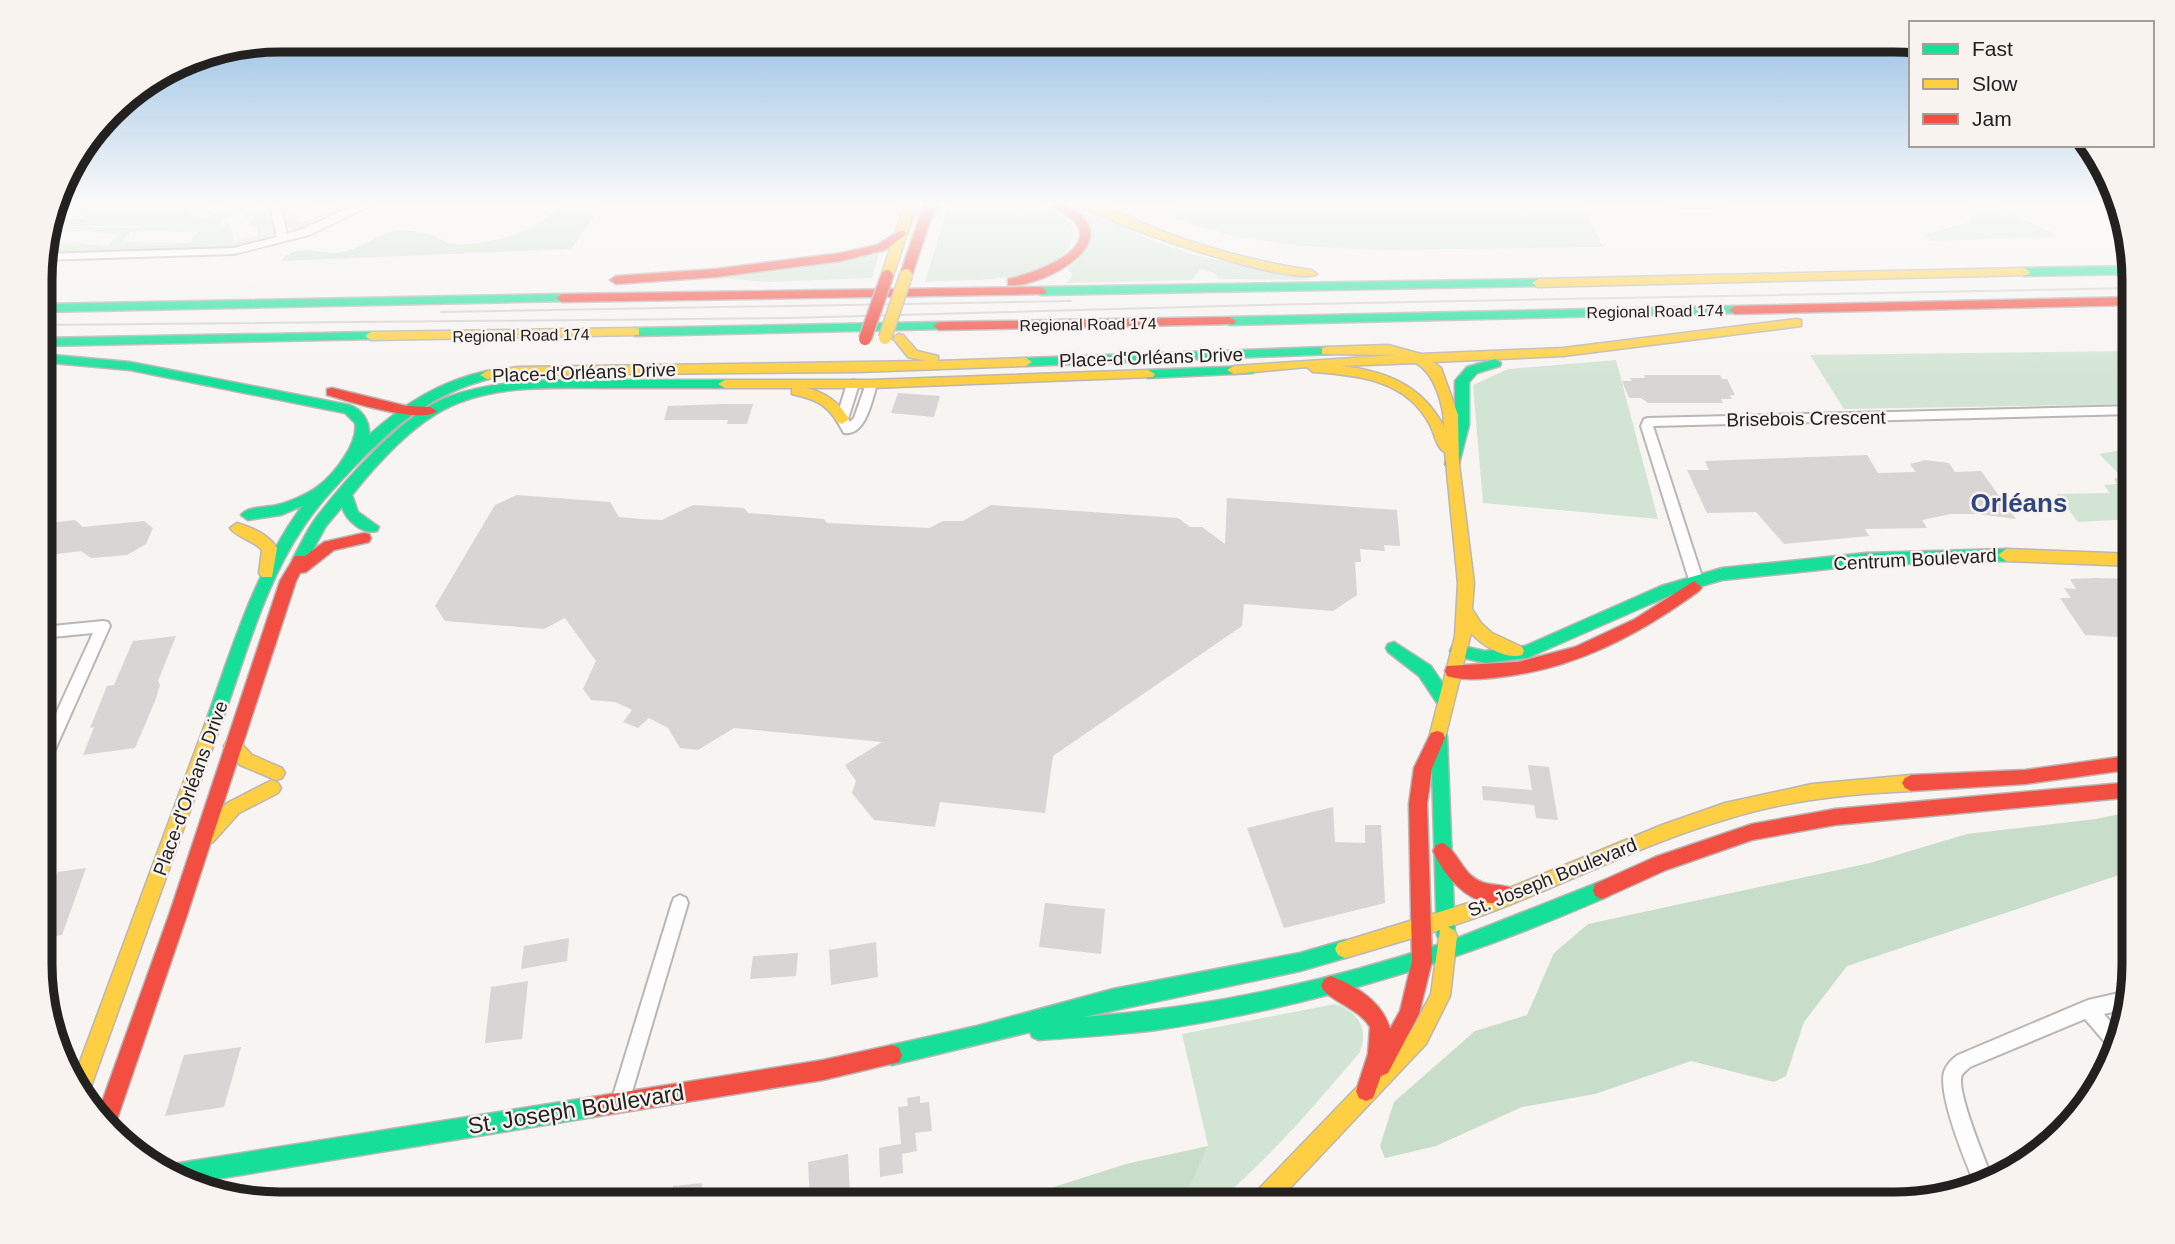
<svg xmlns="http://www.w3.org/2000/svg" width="2175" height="1244" viewBox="0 0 2175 1244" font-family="Arial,sans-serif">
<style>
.green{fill:#d2e4d3;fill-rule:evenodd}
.forest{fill:#c8deca}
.building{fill:#d8d5d4}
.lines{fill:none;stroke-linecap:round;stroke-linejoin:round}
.street-casing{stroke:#b9b6b5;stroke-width:4}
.fast-casing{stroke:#b9b6b5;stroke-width:3}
.slow-casing{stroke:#b9b6b5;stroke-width:3}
.jam-casing{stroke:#b9b6b5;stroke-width:3}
.street{fill:#fefdfd;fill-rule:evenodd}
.fast{fill:#16e098;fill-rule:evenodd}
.slow{fill:#ffcf43;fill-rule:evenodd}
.jam{fill:#f24e42;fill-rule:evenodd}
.tram{stroke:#d2d1d1;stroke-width:2}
.slow-bridge-casing{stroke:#b9b6b5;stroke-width:15;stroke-linecap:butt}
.jam-bridge-casing{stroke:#b9b6b5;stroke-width:15;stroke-linecap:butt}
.slow-bridge{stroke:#ffcf43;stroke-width:12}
.jam-bridge{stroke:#f24e42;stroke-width:12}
.labels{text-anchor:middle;stroke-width:5;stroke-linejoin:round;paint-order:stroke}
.far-street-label{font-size:16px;fill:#232120;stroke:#f9f3f0}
.street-label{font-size:19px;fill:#232120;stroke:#f9f3f0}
.near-street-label{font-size:23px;fill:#232120;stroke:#f9f3f0}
.district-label{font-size:26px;font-weight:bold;fill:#2f457e;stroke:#f9f3f0}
.rim{fill:none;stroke:#232120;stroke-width:9}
</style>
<rect width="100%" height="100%" fill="#f7f4f2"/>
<path class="green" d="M194,204H214L199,208L201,218L223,213L221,204L269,208L274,233C255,257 81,252 42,253L44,244L81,242V244L108,246L117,235L90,231L52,232L45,239L50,226L135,228L189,212ZM245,213L241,220L251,217L249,225L256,226L258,236L234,242L230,223L222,225L221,220ZM169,230L168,232H197L190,243L122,242L130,232Z
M284,204H321L295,213L300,221H305L338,208L336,204H360L302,230H292L288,226Z
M955,204C981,204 1074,194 1073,235C1073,248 1058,261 1047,266C1011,283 964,279 925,282L947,209Z
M1068,204H1076L1151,240L1194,255L1312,280L1219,279L1214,273L1201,269L1192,280L1067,283L1073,275L1067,269L1078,260L1080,212Z
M1184,204H1583L1603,247L1385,250L1302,246L1233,236L1165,216Z
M1967,204H1993L2051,232L2056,237L1932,241L1926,234L1970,222Z
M879,254L872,278L767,282L720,278Z
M2134,351V404L1844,409L1810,355Z
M1616,360L1658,519L1483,503L1473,385L1508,369Z
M2134,448V519L2078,522L2056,494L2110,493L2104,485L2117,484L2114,479L2121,476L2099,454Z
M1335,1004C1358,1012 1369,1028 1360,1052C1315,1105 1270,1158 1216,1203H1182L1208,1145L1182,1034Z"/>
<path class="forest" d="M83,204H194L189,212L191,219L174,226H50L56,219H88L80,211Z
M561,204H603L571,249L281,261C298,241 320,256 342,252C363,249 380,230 402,231C412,231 425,232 434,236C439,238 443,241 448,243C482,249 540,232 561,204Z
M2134,811V870L1847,966L1804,1022L1786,1076L1774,1082L1691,1061L1595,1094L1522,1107L1436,1146L1385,1158L1380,1146L1394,1102L1475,1031L1527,1015L1554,953L1588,924L1870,863L1967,834L2096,819Z
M1208,1146L1182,1203L1000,1204L1126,1164Z"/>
<path class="building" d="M1644,375H1720L1722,379H1727L1735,395H1730L1732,399H1721L1723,403H1648L1641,398H1629L1622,381H1632L1630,378H1645Z
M898,393L940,396L934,417L891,413Z
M723,404H753L747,424H727L728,420H664L668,406Z
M1867,455L1878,473L1916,472L1910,464L1925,460L1949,463L1955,472L1981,471L2016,519L1978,514H1951L1922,520L1927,528L1865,529L1869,536L1784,544L1756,512L1707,513L1687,470H1709L1705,461Z
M517,495L610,502L619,517L641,519L662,520L693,505L744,508L748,513L824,519L827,523L929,528L943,521H963L991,505L1178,518L1190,527H1202L1225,544L1227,498L1397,510L1400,546L1384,545L1385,551L1360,549L1361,562H1355L1357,595L1333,611L1244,604L1242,626L1053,756L1045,813L940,802L935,827L874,820L852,793L856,781L845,765L882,742L734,728L698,750L680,748L668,728L649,718L638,728L623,722L632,710L615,702L591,700L583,689L596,661L565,618L544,629L445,621L435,606L495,505Z
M75,520L83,527L144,521L153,528L146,544L127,555L91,558L81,551L42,556V524Z
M2095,578L2134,579V638L2085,635L2060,598H2071L2064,588L2076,589L2070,579Z
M176,636L158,681L160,685L155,701L135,748L83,755L94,727L90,728L107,686L114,685L133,641Z
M1528,765L1549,767L1558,820L1536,818L1534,805L1483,800L1482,786L1532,790Z
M1333,807L1335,842L1365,843V825H1381L1385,903L1284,928L1247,828Z
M86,868L62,935L42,938V913L58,872Z
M1045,903L1105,909L1101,954L1039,947Z
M569,938L567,961L521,969L524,946Z
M876,942L878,977L831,985L829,950Z
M798,953L796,976L750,979L753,956Z
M528,981L522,1039L485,1043L491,987Z
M241,1047L224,1107L165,1116L184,1055Z
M920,1096V1103L929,1102L932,1131L915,1133L917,1151L902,1154L903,1173L880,1177L879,1148L901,1144L898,1107L908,1106L907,1098Z
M848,1154L850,1195L810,1203L808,1162Z
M702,1183V1204H671L673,1186Z
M400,1189L397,1204H349L348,1198Z"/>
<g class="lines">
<g class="street-casing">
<path id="street" d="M62,204H73L57,218L52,219L54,210Z
M270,204H280L287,234C316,227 344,204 374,204L309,235L234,254L42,260V254L234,248L277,237Z
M1669,204H1722L1717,207H1674Z
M853,380L859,384L848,419L850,422L854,418L867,381H875L877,384C872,400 866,436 844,433L836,419L847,384Z
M2134,406V414L1653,426L1704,583L1697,588L1690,583L1641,426L1644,419L1648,418Z
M103,621L108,622L110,626L50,761L47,766L42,767V744L93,633L42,638V627Z
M680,895L686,898L688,903L629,1102L627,1109L620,1111L613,1109L611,1102L672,903L674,898Z
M2128,991L2130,992L2125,1009L2104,1014L2118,1031L2113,1049L2109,1047L2085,1019L1970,1067C1969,1068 1963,1073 1962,1075C1955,1089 1985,1159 1991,1176L1974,1182C1964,1158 1938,1095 1944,1072C1947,1064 1952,1059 1958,1055L2088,1000Z"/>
</g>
<g class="fast-casing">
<path id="fast" d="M930,204H942L929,222H921L919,220Z
M2134,266V274L2024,276L2018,272L2024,268Z
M1538,279L1542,280V286L1041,295L1035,291L1041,287Z
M562,294L568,298L566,301L42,312V304Z
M1735,306L1741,310L1739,313L1230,325L1224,321L1230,317Z
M939,322L945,326L943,329L635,336L629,332L635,328Z
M371,332L377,336L375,339L42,346V338Z
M1327,347L1332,348V354L1026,366L1020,362L1026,358Z
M42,354L130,362L349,405C362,409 370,421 369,435C405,403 441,381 487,371L494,375L492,378C430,394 395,425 352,469C335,487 318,505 304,526C263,586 245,659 220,727L218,732L212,734L206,732L204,727C231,651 254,572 302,506L281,515L248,520L241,515C248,506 265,508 277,505C289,502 308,494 317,487C333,476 359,443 355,423L345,413L130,370L42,362Z
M1495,359L1501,363L1500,366L1477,373L1469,382V425L1459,464L1457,467H1447L1445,464L1455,425V381L1467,367Z
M1248,366L1255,370L1253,373L1148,378L1141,374L1148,370Z
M547,380H725L732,384L725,388C686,388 647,388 608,388C552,388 486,383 436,414C405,433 375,466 352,495L358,512L379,527L377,531C362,535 346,520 342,507L326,526L305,564H295L292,560C300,546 307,530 316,518C344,481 399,419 441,400C475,385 511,383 547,380Z
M2006,549L2014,555L2006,561L1866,565L1722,580L1671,595L1527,658L1485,663L1452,655L1450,651L1452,647L1458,645L1485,651L1525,646L1661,586L1722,568L1866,553Z
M1394,642L1431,666L1451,696L1453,701L1451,706L1445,708L1439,706L1419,676L1388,652L1386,648L1388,644Z
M1439,729L1445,731L1447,736L1455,939L1602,881L1609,884L1611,890L1609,896C1463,960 1313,1007 1156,1030C1117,1035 1078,1037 1039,1040L1032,1037L1030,1032L892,1065L885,1062L882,1055L885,1048L892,1045L977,1026L1113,989L1300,953L1345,940L1352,943L1355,949L1352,955L1345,958L1300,971L1083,1017C1205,1008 1327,982 1443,943L1437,936L1431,736L1433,731Z
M593,1097L600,1100L603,1107L600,1114L593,1117L198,1182L163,1172L165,1167L173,1164Z"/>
</g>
<g class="slow-casing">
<path id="slow" d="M905,204H917L893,276L891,279H883L881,276Z
M1079,204C1112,204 1145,226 1175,236C1220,252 1264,263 1311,270L1317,274C1297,289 1102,223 1079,204Z
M2024,268L2030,272L2028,275L1538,287L1532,283L1538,279Z
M1797,319L1801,320V326L1563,356L1433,362L1441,368L1458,415L1459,464L1474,583L1472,609L1481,623L1492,633L1522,647L1524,651L1522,655C1505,660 1482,645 1471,633L1445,738L1443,743L1437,745L1431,743L1429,738L1455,636L1458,583L1445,452C1436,448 1435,434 1430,425C1407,380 1358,375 1313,372L1307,367L1234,374L1227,370L1234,366L1398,355L1322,354V348L1327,347L1388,345L1421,354L1563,348ZM1416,363C1435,374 1444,405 1444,427C1422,385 1386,371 1341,366Z
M635,328L639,329V335L371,340L365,336L371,332Z
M899,334L903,335L917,351L938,356V361L1026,358L1032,362L1026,366L857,372L518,375L487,379L480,375L487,371L518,367L926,361L908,357L893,338Z
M1148,370L1155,374L1153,377L871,388H806C826,393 838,401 849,419L842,424L837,422C826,403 813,399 792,394V388H725L718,384L725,380H871Z
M237,523C253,528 268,534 277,548L272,577H262L259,573L262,550C253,540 237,538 230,528Z
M2006,549L2134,554V566L2006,561L1998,555Z
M212,720L218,722L220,727L89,1092L84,1100L74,1078L204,727L206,722Z
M233,739L239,741L252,755L282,768L285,773L282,778L276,780L240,765L224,746L227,741Z
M1911,775L1917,778L1920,783L1917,788L1911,791C1848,794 1787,800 1727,819C1631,847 1543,897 1448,927L1454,930L1457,936L1450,996L1426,1044L1276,1203H1250L1253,1195L1412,1030L1431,994L1440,930L1345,958L1338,955L1335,949L1338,943L1485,898L1662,825L1725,803L1812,784Z
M272,780L278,783L281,788L278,793L239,813L213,842L207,844L201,842L198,836L201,830L227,803Z"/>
</g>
<g class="jam-casing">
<path id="jam" d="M924,204H936L912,275L910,278H902L900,275Z
M1050,204C1063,204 1071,206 1080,215C1119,249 1035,289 1008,285V279C1026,275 1096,254 1077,224C1071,215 1058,211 1050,204Z
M901,230L907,233L905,235L885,250L841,261L716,277L616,284L610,280L616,276L716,269L841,253L877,245Z
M1041,287L1047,291L1045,294L562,302L556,298L562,294Z
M2134,297V305L1735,314L1729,310L1735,306Z
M1230,317L1236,321L1234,324L939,330L933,326L939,322Z
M332,388L406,406L430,407L437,411C422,425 348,401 327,395V389Z
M364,533L369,534L371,538L369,542L334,550L306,572L300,573L296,581L187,915L114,1128L98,1113L169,915L280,581L295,556H305L324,542Z
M1694,581L1702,587L1699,591C1640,634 1575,669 1500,677C1484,679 1463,681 1447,676L1445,671L1447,666L1518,662L1575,647L1635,619Z
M1437,731L1443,733L1445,738L1432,768L1427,804L1432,961L1419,1014L1388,1073L1381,1076L1373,1098L1366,1101L1359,1098L1356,1091L1368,1054L1370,1027C1358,1007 1328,1001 1321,986L1324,979L1331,976C1357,987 1382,1001 1390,1029L1400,1011L1412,961L1409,804L1414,768L1431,733Z
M2134,755V769L2025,784L1911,791L1905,788L1902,783L1905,778L1911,775L2025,770Z
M2134,782V797L1835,825L1752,840L1666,870L1602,899L1595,896L1593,890L1595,884L1655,857L1752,824L1835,809Z
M1442,843C1455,848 1461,868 1473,877C1485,887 1498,883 1512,888L1514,894L1512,900C1476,914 1446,880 1433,851L1436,845Z
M892,1045L899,1048L902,1055L899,1062L823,1080L593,1117L586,1114L583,1107L586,1100L593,1097L823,1060Z"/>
</g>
<use href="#street" class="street"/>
<use href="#fast" class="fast"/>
<use href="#slow" class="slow"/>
<use href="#jam" class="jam"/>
<path class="tram" d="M441,312L1071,301
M42,325L788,318L1260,305L2134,288"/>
<g class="slow-bridge-casing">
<path id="slow-bridge" d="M885,338L906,275"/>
</g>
<g class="jam-bridge-casing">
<path id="jam-bridge" d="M865,339L887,276"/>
</g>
<use href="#slow-bridge" class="slow-bridge"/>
<use href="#jam-bridge" class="jam-bridge"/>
</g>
<linearGradient id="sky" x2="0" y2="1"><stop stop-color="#8dbbe2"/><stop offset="0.54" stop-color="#fbfaf9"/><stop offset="1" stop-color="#fbfaf9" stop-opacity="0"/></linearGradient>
<rect width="2175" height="378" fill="url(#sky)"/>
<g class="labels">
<g class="far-street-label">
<text transform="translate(1655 311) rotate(-1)" y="6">Regional Road 174</text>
<text transform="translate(1088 324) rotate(-1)" y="6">Regional Road 174</text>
<text transform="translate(521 335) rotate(-1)" y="6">Regional Road 174</text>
</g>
<g class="street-label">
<text transform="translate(1151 357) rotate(-2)" y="7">Place-d'Orléans Drive</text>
<text transform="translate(584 372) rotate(-2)" y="7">Place-d'Orléans Drive</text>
<text transform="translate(1806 418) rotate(-1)" y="7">Brisebois Crescent</text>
<text transform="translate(1915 559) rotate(-3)" y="7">Centrum Boulevard</text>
<text transform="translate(190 788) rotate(-70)" y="7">Place-d'Orléans Drive</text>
<text transform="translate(1552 877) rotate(-22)" y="7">St. Joseph Boulevard</text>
</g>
<g class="near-street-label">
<text transform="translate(576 1109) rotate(-9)" y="8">St. Joseph Boulevard</text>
</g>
<g class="district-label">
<text x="2019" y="512">Orléans</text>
</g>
</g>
<path d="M0 0H2175V1244H0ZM280 52H1894A228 228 0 0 1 2122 280V964A228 228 0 0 1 1894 1192H280A228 228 0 0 1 52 964V280A228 228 0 0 1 280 52Z" fill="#f9f3f0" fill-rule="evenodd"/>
<path class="rim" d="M280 52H1894A228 228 0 0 1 2122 280V964A228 228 0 0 1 1894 1192H280A228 228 0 0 1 52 964V280A228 228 0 0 1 280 52Z"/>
<rect x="1909" y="21" width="245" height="126" fill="#f9f3f0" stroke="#a39f9d" stroke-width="2"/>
<rect x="1923" y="44" width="35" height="10" fill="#16e098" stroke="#a39f9d" stroke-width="2"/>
<text x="1972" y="56" font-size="21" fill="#232120">Fast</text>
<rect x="1923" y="79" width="35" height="10" fill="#ffcf43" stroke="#a39f9d" stroke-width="2"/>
<text x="1972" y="91" font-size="21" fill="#232120">Slow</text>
<rect x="1923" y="114" width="35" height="10" fill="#f24e42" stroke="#a39f9d" stroke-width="2"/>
<text x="1972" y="126" font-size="21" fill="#232120">Jam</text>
</svg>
